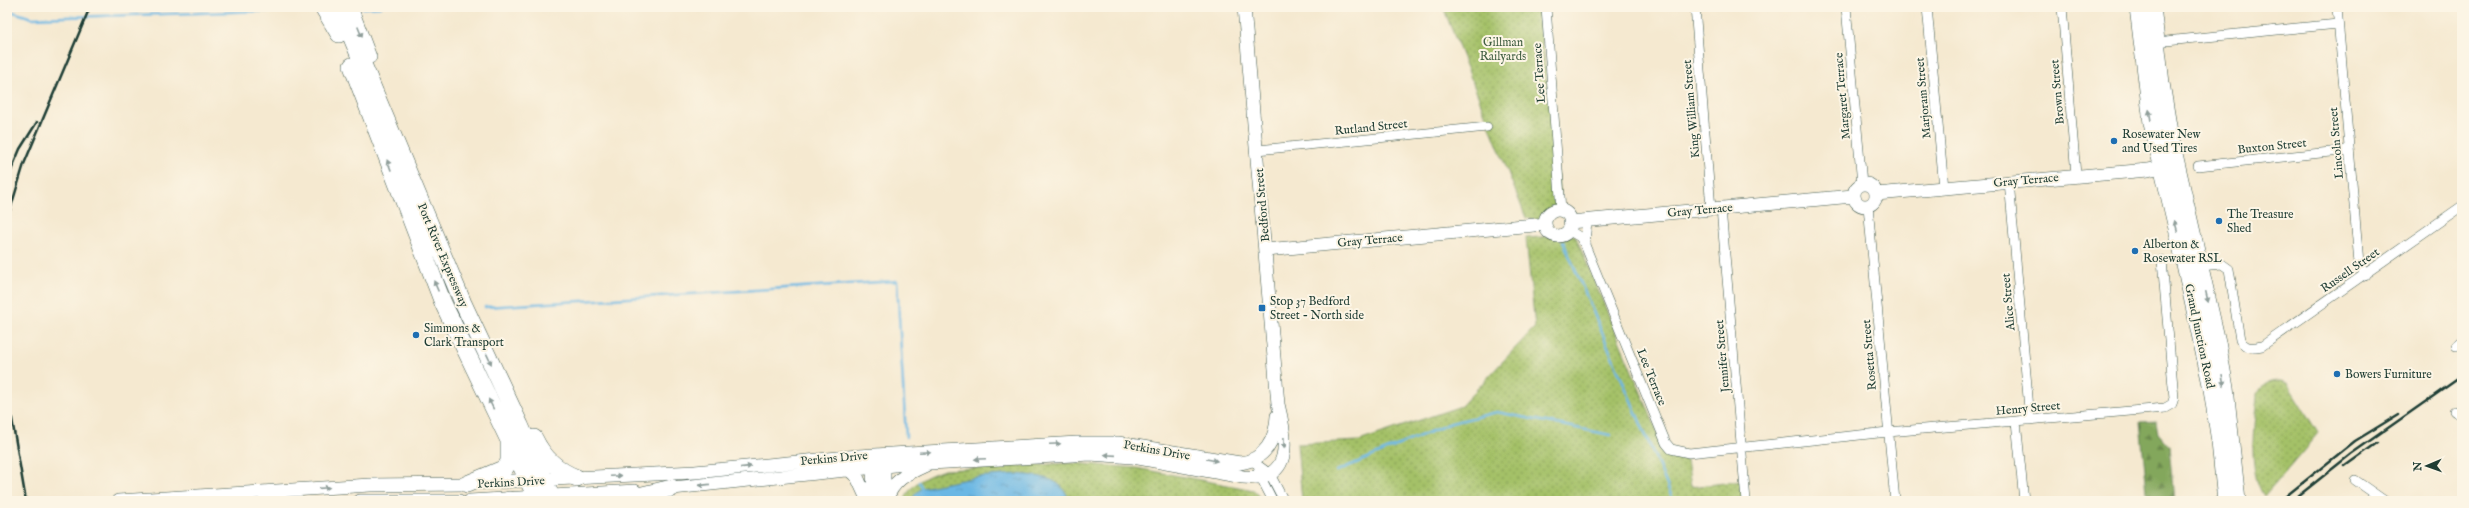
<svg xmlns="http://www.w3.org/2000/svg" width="2469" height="508" viewBox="0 0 2469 508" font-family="'IM FELL English',serif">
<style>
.forest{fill:url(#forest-firs);stroke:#517248}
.park{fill:url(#park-dots);stroke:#627f4e}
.water{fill:url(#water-ripples);stroke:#457a8c}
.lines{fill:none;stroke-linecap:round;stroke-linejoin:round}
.stream{stroke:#6bb7e4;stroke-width:2.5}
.street-casing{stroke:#3f574b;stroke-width:10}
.secondary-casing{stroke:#3f574b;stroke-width:14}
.highway-casing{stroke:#3f574b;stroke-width:18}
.street{stroke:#fff;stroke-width:9}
.secondary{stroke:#fff;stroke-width:13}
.highway{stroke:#fff;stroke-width:17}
.rail{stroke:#1f3d34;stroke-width:2.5}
.oneway{fill:#8f9e9a}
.poi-dot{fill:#1f6fb2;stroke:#fcf5e5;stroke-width:1.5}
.labels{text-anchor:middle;stroke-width:4;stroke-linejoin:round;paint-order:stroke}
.park-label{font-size:12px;fill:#405e41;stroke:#fcf5e5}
.street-label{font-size:12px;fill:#1f3d34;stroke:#fcf5e5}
.poi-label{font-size:12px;fill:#1f3d34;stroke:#fcf5e5;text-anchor:start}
</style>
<defs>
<pattern id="forest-firs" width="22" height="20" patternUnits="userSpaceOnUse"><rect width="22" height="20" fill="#83a75c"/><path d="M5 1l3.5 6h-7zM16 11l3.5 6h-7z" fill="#6b894d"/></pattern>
<pattern id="park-dots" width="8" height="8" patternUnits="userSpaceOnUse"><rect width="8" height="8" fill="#a4c168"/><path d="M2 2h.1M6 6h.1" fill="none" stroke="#859e56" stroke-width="1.8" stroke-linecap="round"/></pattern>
<pattern id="water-ripples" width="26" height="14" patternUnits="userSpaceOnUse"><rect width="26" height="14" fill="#6bb7e4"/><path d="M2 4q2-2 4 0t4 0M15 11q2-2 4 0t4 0" fill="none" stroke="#5796ba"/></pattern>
</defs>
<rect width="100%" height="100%" fill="#fcf5e5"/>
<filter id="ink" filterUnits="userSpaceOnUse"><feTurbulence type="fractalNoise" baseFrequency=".025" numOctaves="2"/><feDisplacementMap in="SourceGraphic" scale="8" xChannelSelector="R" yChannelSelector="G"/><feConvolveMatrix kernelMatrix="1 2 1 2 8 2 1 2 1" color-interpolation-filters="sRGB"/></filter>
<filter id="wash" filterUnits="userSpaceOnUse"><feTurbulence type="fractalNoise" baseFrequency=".012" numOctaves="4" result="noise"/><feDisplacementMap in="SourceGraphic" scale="16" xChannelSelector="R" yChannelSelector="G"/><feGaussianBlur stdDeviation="0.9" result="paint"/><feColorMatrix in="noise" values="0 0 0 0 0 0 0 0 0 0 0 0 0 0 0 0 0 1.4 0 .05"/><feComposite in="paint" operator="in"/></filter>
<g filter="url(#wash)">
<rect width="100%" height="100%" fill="#f5e9d0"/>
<path class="forest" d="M2156,421L2158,433L2169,446L2174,501H2148L2140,422Z"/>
<path class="park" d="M1443,7H1538L1561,206L1542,220L1526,218Z
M1575,235L1668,457L1687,460L1691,487L1741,481L1742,501H1302L1297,444L1359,441L1461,406L1535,327L1526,238Z
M2281,381L2287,383L2318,433L2264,496C2247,471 2254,425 2257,397C2261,384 2268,381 2281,381Z
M1072,463L1136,468L1254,490L1262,501H904C910,483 927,476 944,470Z"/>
<path class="water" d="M1016,474C1037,476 1063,476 1069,501H912L915,494L922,488L977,477Z"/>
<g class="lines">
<path class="stream" d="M363,8L381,7
M7,10L32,18L303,10
M1563,241L1672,497
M485,307L897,281L906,437
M1337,471L1451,423L1497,412L1611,435
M919,482L922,488"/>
</g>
</g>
<g filter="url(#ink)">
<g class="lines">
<g class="street-casing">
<path id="street" d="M1546,7L1561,210
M1695,7L1711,209
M1846,7L1862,184
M1927,7L1944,188
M2062,7L2076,175
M2337,7L2359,263L2365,275
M2156,42L2338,24
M1258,150L1487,127
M2198,166L2349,150
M2009,181L2030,420
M1868,206L1895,501
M1721,208L1746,501
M1568,230L1580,237L1585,245L1587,220
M1585,245L1666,443L1671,449L1689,453L1888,432L2165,408L2172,404L2174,398L2162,260
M2200,266L2222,264L2229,269L2240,340C2246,349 2252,348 2262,346L2462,206
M2456,346L2462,341
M2454,411L2462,416
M2016,421L2024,501
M1251,460L1270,474L1284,501
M1258,472L1273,501
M2355,480L2385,501"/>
</g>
<g class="secondary-casing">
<path id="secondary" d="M351,7L370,57
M1854 195a11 11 0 1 1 22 0a11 11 0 1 1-22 0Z
M1876,194L2148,170L2171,165
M1545 223a13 13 0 1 1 26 0a13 13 0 1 1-26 0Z
M1570,222L1853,196
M1266,250L1545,224
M880,458L884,466V497
M848,469L857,477L868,501
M475,483L695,472L858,456L1077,443H1118L1240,463C1265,460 1276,439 1277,416
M663,489L895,465L1090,454L1133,457L1243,477C1294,482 1287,440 1278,404L1244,7
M118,501L370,485L464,484
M360,501H459
M470,501L635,491
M874,501L873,467L875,460
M886,501C893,480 906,474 926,465"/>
</g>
<g class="highway-casing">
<path id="highway" d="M323,7L339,34
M339,7L463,303L520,425L553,501
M2138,7L2152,123L2180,241L2212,389L2220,442L2226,501
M2152,7L2161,83L2169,132L2217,342L2225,388L2237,501
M352,66L443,303L538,501
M534,438C543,457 558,471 577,478
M467,484L505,468L509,462V441
M509,500L510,501
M617,501L672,488"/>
</g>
<use href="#street" class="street"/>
<use href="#secondary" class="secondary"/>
<use href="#highway" class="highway"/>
<path class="rail" d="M7,180L20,149L37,122
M7,220L24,164L90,7
M7,390L26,501
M2345,466L2377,443
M2280,501L2355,441L2399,414
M2292,501L2351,454L2462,376"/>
</g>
<defs><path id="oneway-solid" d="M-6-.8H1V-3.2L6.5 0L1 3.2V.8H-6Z"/></defs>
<g class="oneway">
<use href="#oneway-solid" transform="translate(360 32) rotate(68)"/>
<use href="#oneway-solid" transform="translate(2150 115) rotate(-99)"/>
<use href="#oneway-solid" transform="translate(389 165) rotate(-111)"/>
<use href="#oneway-solid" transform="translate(2176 226) rotate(-105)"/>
<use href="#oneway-solid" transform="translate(436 286) rotate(-113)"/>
<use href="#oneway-solid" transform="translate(2207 297) rotate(77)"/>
<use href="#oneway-solid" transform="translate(489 359) rotate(65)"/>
<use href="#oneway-solid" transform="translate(2223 380) rotate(80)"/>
<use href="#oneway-solid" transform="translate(491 404) rotate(-116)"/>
<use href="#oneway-solid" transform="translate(1284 443) rotate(89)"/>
<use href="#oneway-solid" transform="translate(1055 444) rotate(-3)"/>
<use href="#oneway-solid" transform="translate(925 452) rotate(-3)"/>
<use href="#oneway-solid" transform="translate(1110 455) rotate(-176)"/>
<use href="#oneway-solid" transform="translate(980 459) rotate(177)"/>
<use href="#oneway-solid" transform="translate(1212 460) rotate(10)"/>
<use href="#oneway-solid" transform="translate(746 467) rotate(-6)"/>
<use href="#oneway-solid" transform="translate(616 476) rotate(-3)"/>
<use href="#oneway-solid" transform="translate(704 485) rotate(174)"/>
<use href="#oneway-solid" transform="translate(324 488) rotate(-4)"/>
</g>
</g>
<g class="poi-dot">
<circle cx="2114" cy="141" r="4"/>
<circle cx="2219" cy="221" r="4"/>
<circle cx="2135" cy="251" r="4"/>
<rect x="1258" y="304" width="8" height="8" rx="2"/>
<circle cx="416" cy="335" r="4"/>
<circle cx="2337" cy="374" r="4"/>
</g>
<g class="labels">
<g class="park-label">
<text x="1503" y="46">Gillman<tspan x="1503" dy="14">Railyards</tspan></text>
</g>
<g class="street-label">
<text transform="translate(1539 73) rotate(-94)" y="4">Lee Terrace</text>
<text transform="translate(2057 92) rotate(-95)" y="4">Brown Street</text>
<text transform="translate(1842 96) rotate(-95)" y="4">Margaret Terrace</text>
<text transform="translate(1923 98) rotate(-95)" y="4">Marjoram Street</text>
<text transform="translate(1691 109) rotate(-95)" y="4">King William Street</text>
<text transform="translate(1371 127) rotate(-6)" y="4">Rutland Street</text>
<text transform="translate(2336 143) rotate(-95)" y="4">Lincoln Street</text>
<text transform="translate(2272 146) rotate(-6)" y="4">Buxton Street</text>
<text transform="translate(2026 180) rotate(-5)" y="4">Gray Terrace</text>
<text transform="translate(1262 205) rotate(-95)" y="4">Bedford Street</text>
<text transform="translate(1700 210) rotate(-5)" y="4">Gray Terrace</text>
<text transform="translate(1370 240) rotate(-5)" y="4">Gray Terrace</text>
<text transform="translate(443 255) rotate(67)" y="4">Port River Expressway</text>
<text transform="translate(2350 270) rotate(-35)" y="4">Russell Street</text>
<text transform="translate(2008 302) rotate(-95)" y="4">Alice Street</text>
<text transform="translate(2200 336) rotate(78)" y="4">Grand Junction Road</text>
<text transform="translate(1869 355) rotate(-95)" y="4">Rosetta Street</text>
<text transform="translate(1722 356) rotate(-95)" y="4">Jennifer Street</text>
<text transform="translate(1652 377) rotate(68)" y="4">Lee Terrace</text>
<text transform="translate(2028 408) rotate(-5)" y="4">Henry Street</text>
<text transform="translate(1157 450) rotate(10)" y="4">Perkins Drive</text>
<text transform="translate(834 458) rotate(-5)" y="4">Perkins Drive</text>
<text transform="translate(511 482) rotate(-3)" y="4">Perkins Drive</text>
</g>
<g class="poi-label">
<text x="2122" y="138">Rosewater New<tspan x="2122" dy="14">and Used Tires</tspan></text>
<text x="2227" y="218">The Treasure<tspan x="2227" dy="14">Shed</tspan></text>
<text x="2143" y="248">Alberton &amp;<tspan x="2143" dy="14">Rosewater RSL</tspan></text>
<text x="1270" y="305">Stop 37 Bedford<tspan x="1270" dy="14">Street - North side</tspan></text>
<text x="424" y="332">Simmons &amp;<tspan x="424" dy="14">Clark Transport</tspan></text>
<text x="2345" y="378">Bowers Furniture</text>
</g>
</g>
<rect width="2469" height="508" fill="none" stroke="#fcf5e5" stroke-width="24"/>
<g transform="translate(2427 466) rotate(268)" stroke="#fcf5e5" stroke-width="3" paint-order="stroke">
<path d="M0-3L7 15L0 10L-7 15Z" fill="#1f3d34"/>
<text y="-6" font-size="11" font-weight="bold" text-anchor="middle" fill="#1f3d34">N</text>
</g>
</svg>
